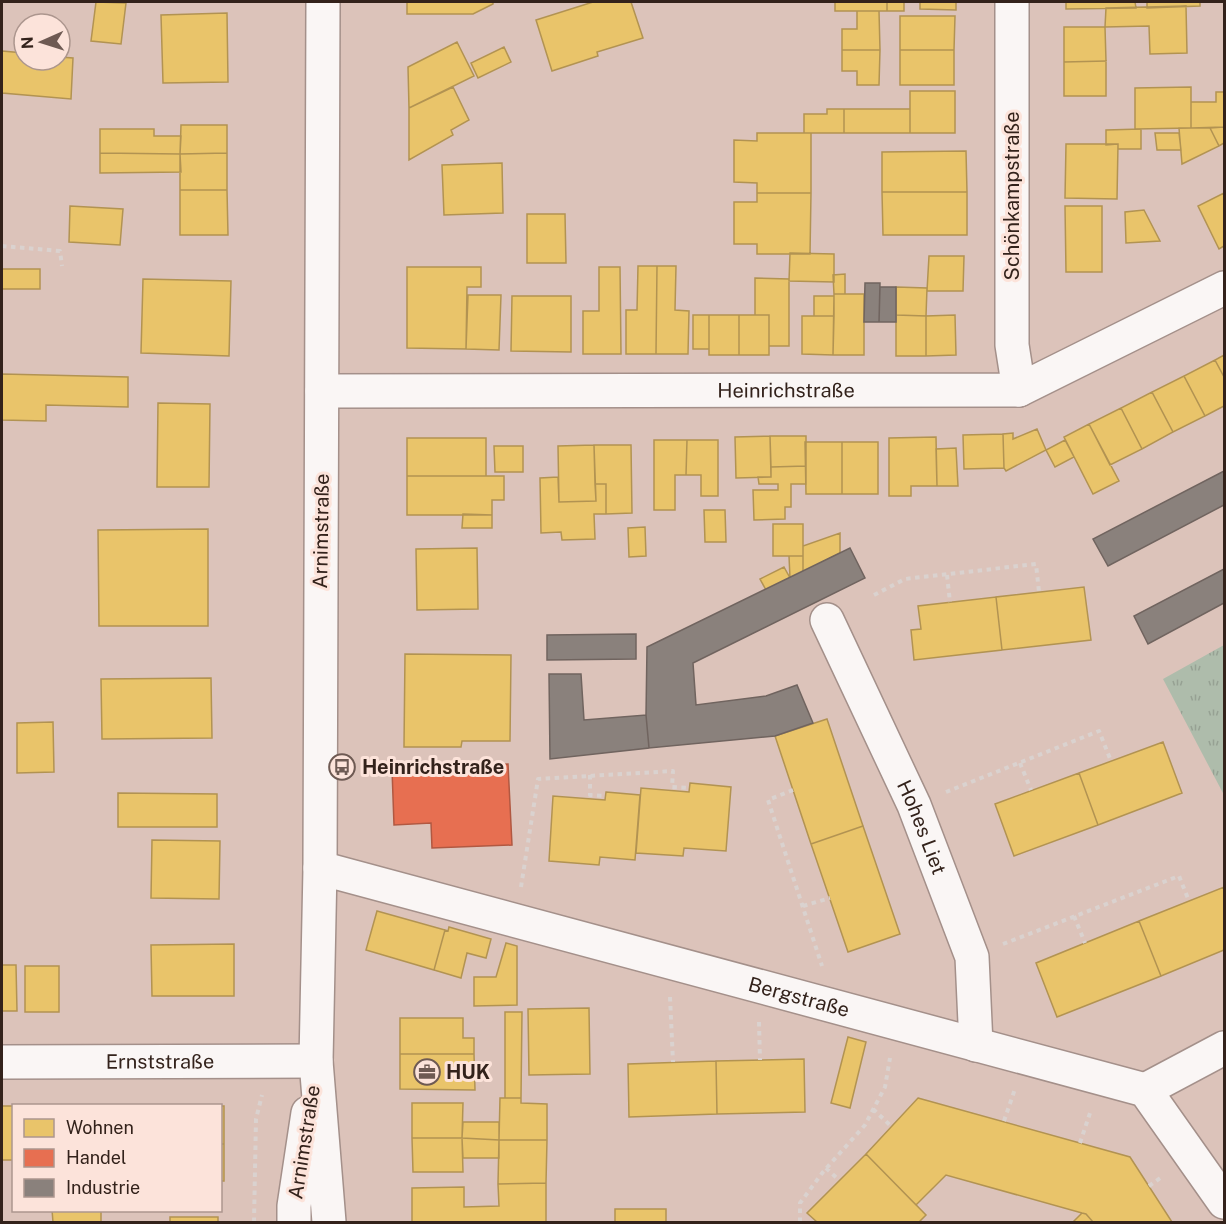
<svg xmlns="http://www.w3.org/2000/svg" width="1226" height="1224" viewBox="0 0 1226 1224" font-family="'Public Sans',sans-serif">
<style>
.grass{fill:url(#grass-tufts)}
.homes{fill:#e9c46a;stroke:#b29352;stroke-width:1.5}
.shops{fill:#e76f51;stroke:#b15841;stroke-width:1.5}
.industry{fill:#8a817c;stroke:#70645f;stroke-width:1.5}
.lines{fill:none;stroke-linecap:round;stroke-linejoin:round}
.street-casing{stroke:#a4908a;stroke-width:36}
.secondary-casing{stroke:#a4908a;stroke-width:36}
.path{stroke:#dad2cf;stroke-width:4;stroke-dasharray:4.5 4.5;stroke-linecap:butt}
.street{stroke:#faf6f5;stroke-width:33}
.secondary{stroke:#faf6f5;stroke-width:33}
.labels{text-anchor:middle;stroke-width:6;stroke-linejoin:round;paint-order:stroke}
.street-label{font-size:20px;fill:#33221b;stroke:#fce3da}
.poi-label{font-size:20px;font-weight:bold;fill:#33221b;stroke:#fce3da;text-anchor:start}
</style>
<defs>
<pattern id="grass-tufts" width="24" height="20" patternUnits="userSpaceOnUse" patternTransform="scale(1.5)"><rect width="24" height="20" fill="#aebcab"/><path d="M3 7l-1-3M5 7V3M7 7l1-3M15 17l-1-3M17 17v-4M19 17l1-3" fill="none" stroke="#96a193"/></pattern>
</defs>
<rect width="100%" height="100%" fill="#dcc3ba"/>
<path class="grass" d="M1224,645V795L1163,679Z"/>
<path class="homes" d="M96,2L126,3L121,44L91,41Z
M407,2H493V4L473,14H407Z
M593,2H631L643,38L597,52L598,56L552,71L536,20Z
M835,2H887V11H835Z
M887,2H904V11H887Z
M920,2H956V10L920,9Z
M1066,2H1135L1136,8L1066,9Z
M1147,2H1200V6L1147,8Z
M1186,6L1187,53L1150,54L1149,26L1105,27L1106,8Z
M857,11H879L880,50H842V29H857Z
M227,13L228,82L163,83L161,15Z
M900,16H955L954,50H900Z
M1064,27H1105L1106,61L1064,62Z
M457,42L474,76L409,108L408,67Z
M504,47L511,62L478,78L471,63Z
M842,50H880L879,85H857V71H842Z
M900,50H954V85H900Z
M2,51L24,53V60H60V57L73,58L71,99L2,93Z
M1106,61V96H1064V62Z
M453,87L469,120L451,130L453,135L409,160V108Z
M1191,87V128L1135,129V88Z
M910,91H955V133H910Z
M1216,92H1224V127L1191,128V102H1216Z
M827,109H844V133H804V114H827Z
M844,109H910V133H844Z
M181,125H227V153L180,154Z
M1224,127V143L1219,146L1210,128Z
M1179,128H1210L1219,146L1182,164Z
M100,129H154V136H181L180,154L100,153Z
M1141,129V149H1118V144L1106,145V130Z
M757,133H811V193H757V183L734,182V140L757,141Z
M1155,133H1179L1181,150H1157Z
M1066,144H1118L1117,199L1065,198Z
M966,151L967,192H882V152Z
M100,153L180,154L181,172L100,173Z
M227,153V190H180V154Z
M502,163L503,213L444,215L442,165Z
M180,190H227L228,235H180Z
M882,192H967V235H883Z
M757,193H811L810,254H757V244H734V202H757Z
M1224,193V246L1219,249L1198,206Z
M70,206L123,209L120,245L69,242Z
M1065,206H1102V272H1066Z
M1144,210L1160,241L1126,243L1125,212Z
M527,214H565L566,263H527Z
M790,253L834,254V282L789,281Z
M929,256H964L963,291H927Z
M638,266H657L656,354H626V310H637Z
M657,266H676L675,310L689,311L688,354H656Z
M407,267H481V287H467L466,349L407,348Z
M599,267H620L621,354H583V311H599Z
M2,269H40V289H2Z
M845,274V294H834L833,275Z
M755,278L789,279V346H769V315H755Z
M143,279L231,281L229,356L141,353Z
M896,287L927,288L926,316L896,315Z
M834,294H864V355H833Z
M468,295H501L499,350L466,349Z
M512,296H571V352L511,351Z
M814,296H834V316H814Z
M693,315H709V349H693Z
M709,315H739V355H709Z
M739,315H769V355H739Z
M896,315L926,316V356H896Z
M955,315L956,355L926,356V316Z
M802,316H834L833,355L802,354Z
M1224,355V377L1215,360Z
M1215,360L1224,377V406L1205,416L1184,376Z
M2,374L128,377V407L46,405V421L2,420Z
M1184,376L1205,416L1173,432L1152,392Z
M1152,392L1173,432L1142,449L1121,408Z
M158,403L210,404L209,487H157Z
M1121,408L1142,449L1110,465L1089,424Z
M1089,424L1119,481L1093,494L1064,437Z
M1037,429L1046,450L1006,471L1004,468L1003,434L1013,433V439Z
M1003,434L1004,468L964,469L963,435Z
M770,436L771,477L736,478L735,437Z
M770,436H806V466L771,467Z
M936,437L937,486H911V496H889V438Z
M407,438H486V476H407Z
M654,440H687L686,475H675V510H654Z
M687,440H718V496H701V475H686Z
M1065,440L1074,457L1055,467L1046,450Z
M805,442H842V494H806Z
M842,442H878V494H842Z
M594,445H631L632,513L606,514V484H595Z
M594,445L596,501L559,502L558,446Z
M494,446H523V472H495Z
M956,448L958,486H937L936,449Z
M806,466V484H791V507H785V519L754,520L753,490H778V484H759L758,477H771V467Z
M407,476H504V500H492V515H407Z
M558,477L559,502L596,501L595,484H606V514H594L595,539L562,540L561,532L541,533L540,478Z
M704,510H725L726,542H705Z
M463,514L492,515V528H462Z
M773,524H803V556H773Z
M645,527L646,556L629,557L628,528Z
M208,529V626H99L98,530Z
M840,533V553L803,572V546Z
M477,548L478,609L417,610L416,549Z
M789,556H803V572L790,578Z
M784,567L790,578L766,590L760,579Z
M1084,587L1091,640L1002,650L996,597Z
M996,597L1002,650L914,660L911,630L921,629L918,606Z
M405,654L511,655L510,741H462L461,747H404Z
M211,678L212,738L102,739L101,679Z
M827,719L863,826L811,844L775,736Z
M53,722L54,772L17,773V723Z
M1163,742L1182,793L1098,825L1079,773Z
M1079,773L1098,825L1014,856L995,804Z
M690,783L731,787L726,851L684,848L683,856L636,853L641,788L689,792Z
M606,792L640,795L635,860L600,857L599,865L549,861L553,796L605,800Z
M118,793L217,794V827H118Z
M863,826L900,934L848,952L811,844Z
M152,840L220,841L219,899L151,898Z
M1224,887V950L1161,976L1139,921Z
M377,911L445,930L434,970L366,950Z
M1139,921L1161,976L1057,1017L1036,963Z
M449,927L491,939L486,958L467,953L461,978L434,970L445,930L448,931Z
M506,943L517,946V1005L474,1006V977H496Z
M234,944V996H152L151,945Z
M2,958V965H16L17,1011H2Z
M25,966H59V1012H25Z
M589,1008L590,1074L529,1075L528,1009Z
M505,1012H522L521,1098H505Z
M400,1018H463V1038H474V1054H400Z
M848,1037L866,1042L850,1108L831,1103Z
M400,1054H474L475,1090L400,1089Z
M804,1059L805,1112L717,1114L716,1061Z
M716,1061L717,1114L629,1117L628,1064Z
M500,1098H521V1103L547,1104V1140H499Z
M918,1098L1130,1157L1172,1222H1093L1086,1214L1082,1213L946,1175L916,1205L866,1154Z
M412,1103H463L462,1138H412Z
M2,1106H14V1160H2Z
M220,1106H224V1144H220Z
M463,1122H499V1140L462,1138Z
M412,1138H462L463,1172H413Z
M462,1138L499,1140V1158H463Z
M499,1140H547L546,1183L498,1184Z
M220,1144H224V1181H220Z
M866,1154L926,1215L919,1222H817L807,1213Z
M546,1183V1222H412V1188L464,1187V1207L499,1206L498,1184Z
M615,1209H666V1222H615Z
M52,1210H101V1222H53Z
M1082,1213L1086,1214L1093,1222H1073Z
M170,1217H218V1222H170Z"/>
<path class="shops" d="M508,764L512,845L432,848L431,823L394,825L392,769Z"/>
<path class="industry" d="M865,283H880L879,322H864Z
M880,287H896V322H879Z
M1224,471V505L1108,566L1093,539Z
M850,548L865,578L693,663L696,705L766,696L797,685L813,723L775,736L649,748L646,715L647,647Z
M1224,569V603L1148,644L1134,616Z
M636,634V659L547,660V635Z
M549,674H581L584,720L646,715L649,748L550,759Z"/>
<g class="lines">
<g class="street-casing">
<g id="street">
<path d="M1012,2V345L1019,390"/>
<path id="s1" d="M322,391L1019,390L1224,288"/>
<path id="s2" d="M827,620L914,805L972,957L976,1045"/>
<path id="s3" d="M320,868L1145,1090L1224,1202"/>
<path id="s4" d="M2,1062L316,1061"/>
<path d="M1145,1090L1224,1048"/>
</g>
</g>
<g class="secondary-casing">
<path id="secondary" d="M323,2L320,868L316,1061L329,1222
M294,1222V1206L308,1113"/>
</g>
<path class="path" d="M2,246L60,251L62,266
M947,575L950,602
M874,595L905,579L1036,564L1039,592
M1020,763L1031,790
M590,775V795L606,796
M793,790L768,800L822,966
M946,792L1099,731L1111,761
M521,887L538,779L673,771L672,787L689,788
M803,906L830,898
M1074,916L1085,943
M1003,944L1179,876L1189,901
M670,997L673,1062
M759,1022L760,1060
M873,1109L892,1127
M1004,1121L1015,1089
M1080,1143L1091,1110
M826,1168L839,1180
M1149,1186L1163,1176
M254,1222L256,1119L262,1095
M800,1222V1203L823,1172L865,1125L885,1087L890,1058"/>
<use href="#street" class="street"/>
<use href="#secondary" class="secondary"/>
</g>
<defs>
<g id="bus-ring" transform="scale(1.35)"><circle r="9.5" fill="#fce3da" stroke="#6e5a53" stroke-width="1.5"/><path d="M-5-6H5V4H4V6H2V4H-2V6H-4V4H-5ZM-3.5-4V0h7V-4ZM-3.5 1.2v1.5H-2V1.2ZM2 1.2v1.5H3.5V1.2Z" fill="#6e5a53"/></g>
<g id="office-ring" transform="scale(1.35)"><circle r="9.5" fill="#fce3da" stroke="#6e5a53" stroke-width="1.5"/><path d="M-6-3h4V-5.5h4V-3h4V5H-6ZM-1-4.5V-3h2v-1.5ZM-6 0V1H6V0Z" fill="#6e5a53"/></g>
</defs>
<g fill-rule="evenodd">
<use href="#bus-ring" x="342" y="767"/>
<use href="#office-ring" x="427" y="1072"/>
</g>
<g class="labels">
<g class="street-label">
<text transform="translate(1012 196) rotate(-90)" y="7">Schönkampstraße</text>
<text dy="7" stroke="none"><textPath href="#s1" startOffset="464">Heinrichstraße</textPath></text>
<text transform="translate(321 531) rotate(-89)" y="7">Arnimstraße</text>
<text dy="7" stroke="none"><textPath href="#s2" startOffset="228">Hohes Liet</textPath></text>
<text dy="7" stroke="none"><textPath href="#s3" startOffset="496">Bergstraße</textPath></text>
<text dy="7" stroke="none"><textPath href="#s4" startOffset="158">Ernststraße</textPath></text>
<text transform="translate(304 1142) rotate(-81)" y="7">Arnimstraße</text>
</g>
<g class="poi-label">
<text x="362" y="774">Heinrichstraße</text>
<text x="446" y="1079">HUK</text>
</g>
</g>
<rect width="1226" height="1224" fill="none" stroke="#33221b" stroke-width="6"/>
<rect x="12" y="1104" width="210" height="108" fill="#fce3da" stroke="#ac968e" stroke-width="1.5"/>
<rect x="24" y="1119" width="30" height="18" fill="#e9c46a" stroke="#ac968e" stroke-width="1.5"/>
<text x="66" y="1134" font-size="18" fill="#33221b">Wohnen</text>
<rect x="24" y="1149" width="30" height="18" fill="#e76f51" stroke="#ac968e" stroke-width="1.5"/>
<text x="66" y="1164" font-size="18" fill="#33221b">Handel</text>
<rect x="24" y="1179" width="30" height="18" fill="#8a817c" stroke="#ac968e" stroke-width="1.5"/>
<text x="66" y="1194" font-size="18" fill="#33221b">Industrie</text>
<g transform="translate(42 42) rotate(267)"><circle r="28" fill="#fce3da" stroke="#ac968e" stroke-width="1.5"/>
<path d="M0-4.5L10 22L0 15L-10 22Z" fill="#6e5a53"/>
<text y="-9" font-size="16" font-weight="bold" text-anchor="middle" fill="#33221b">N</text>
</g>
</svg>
